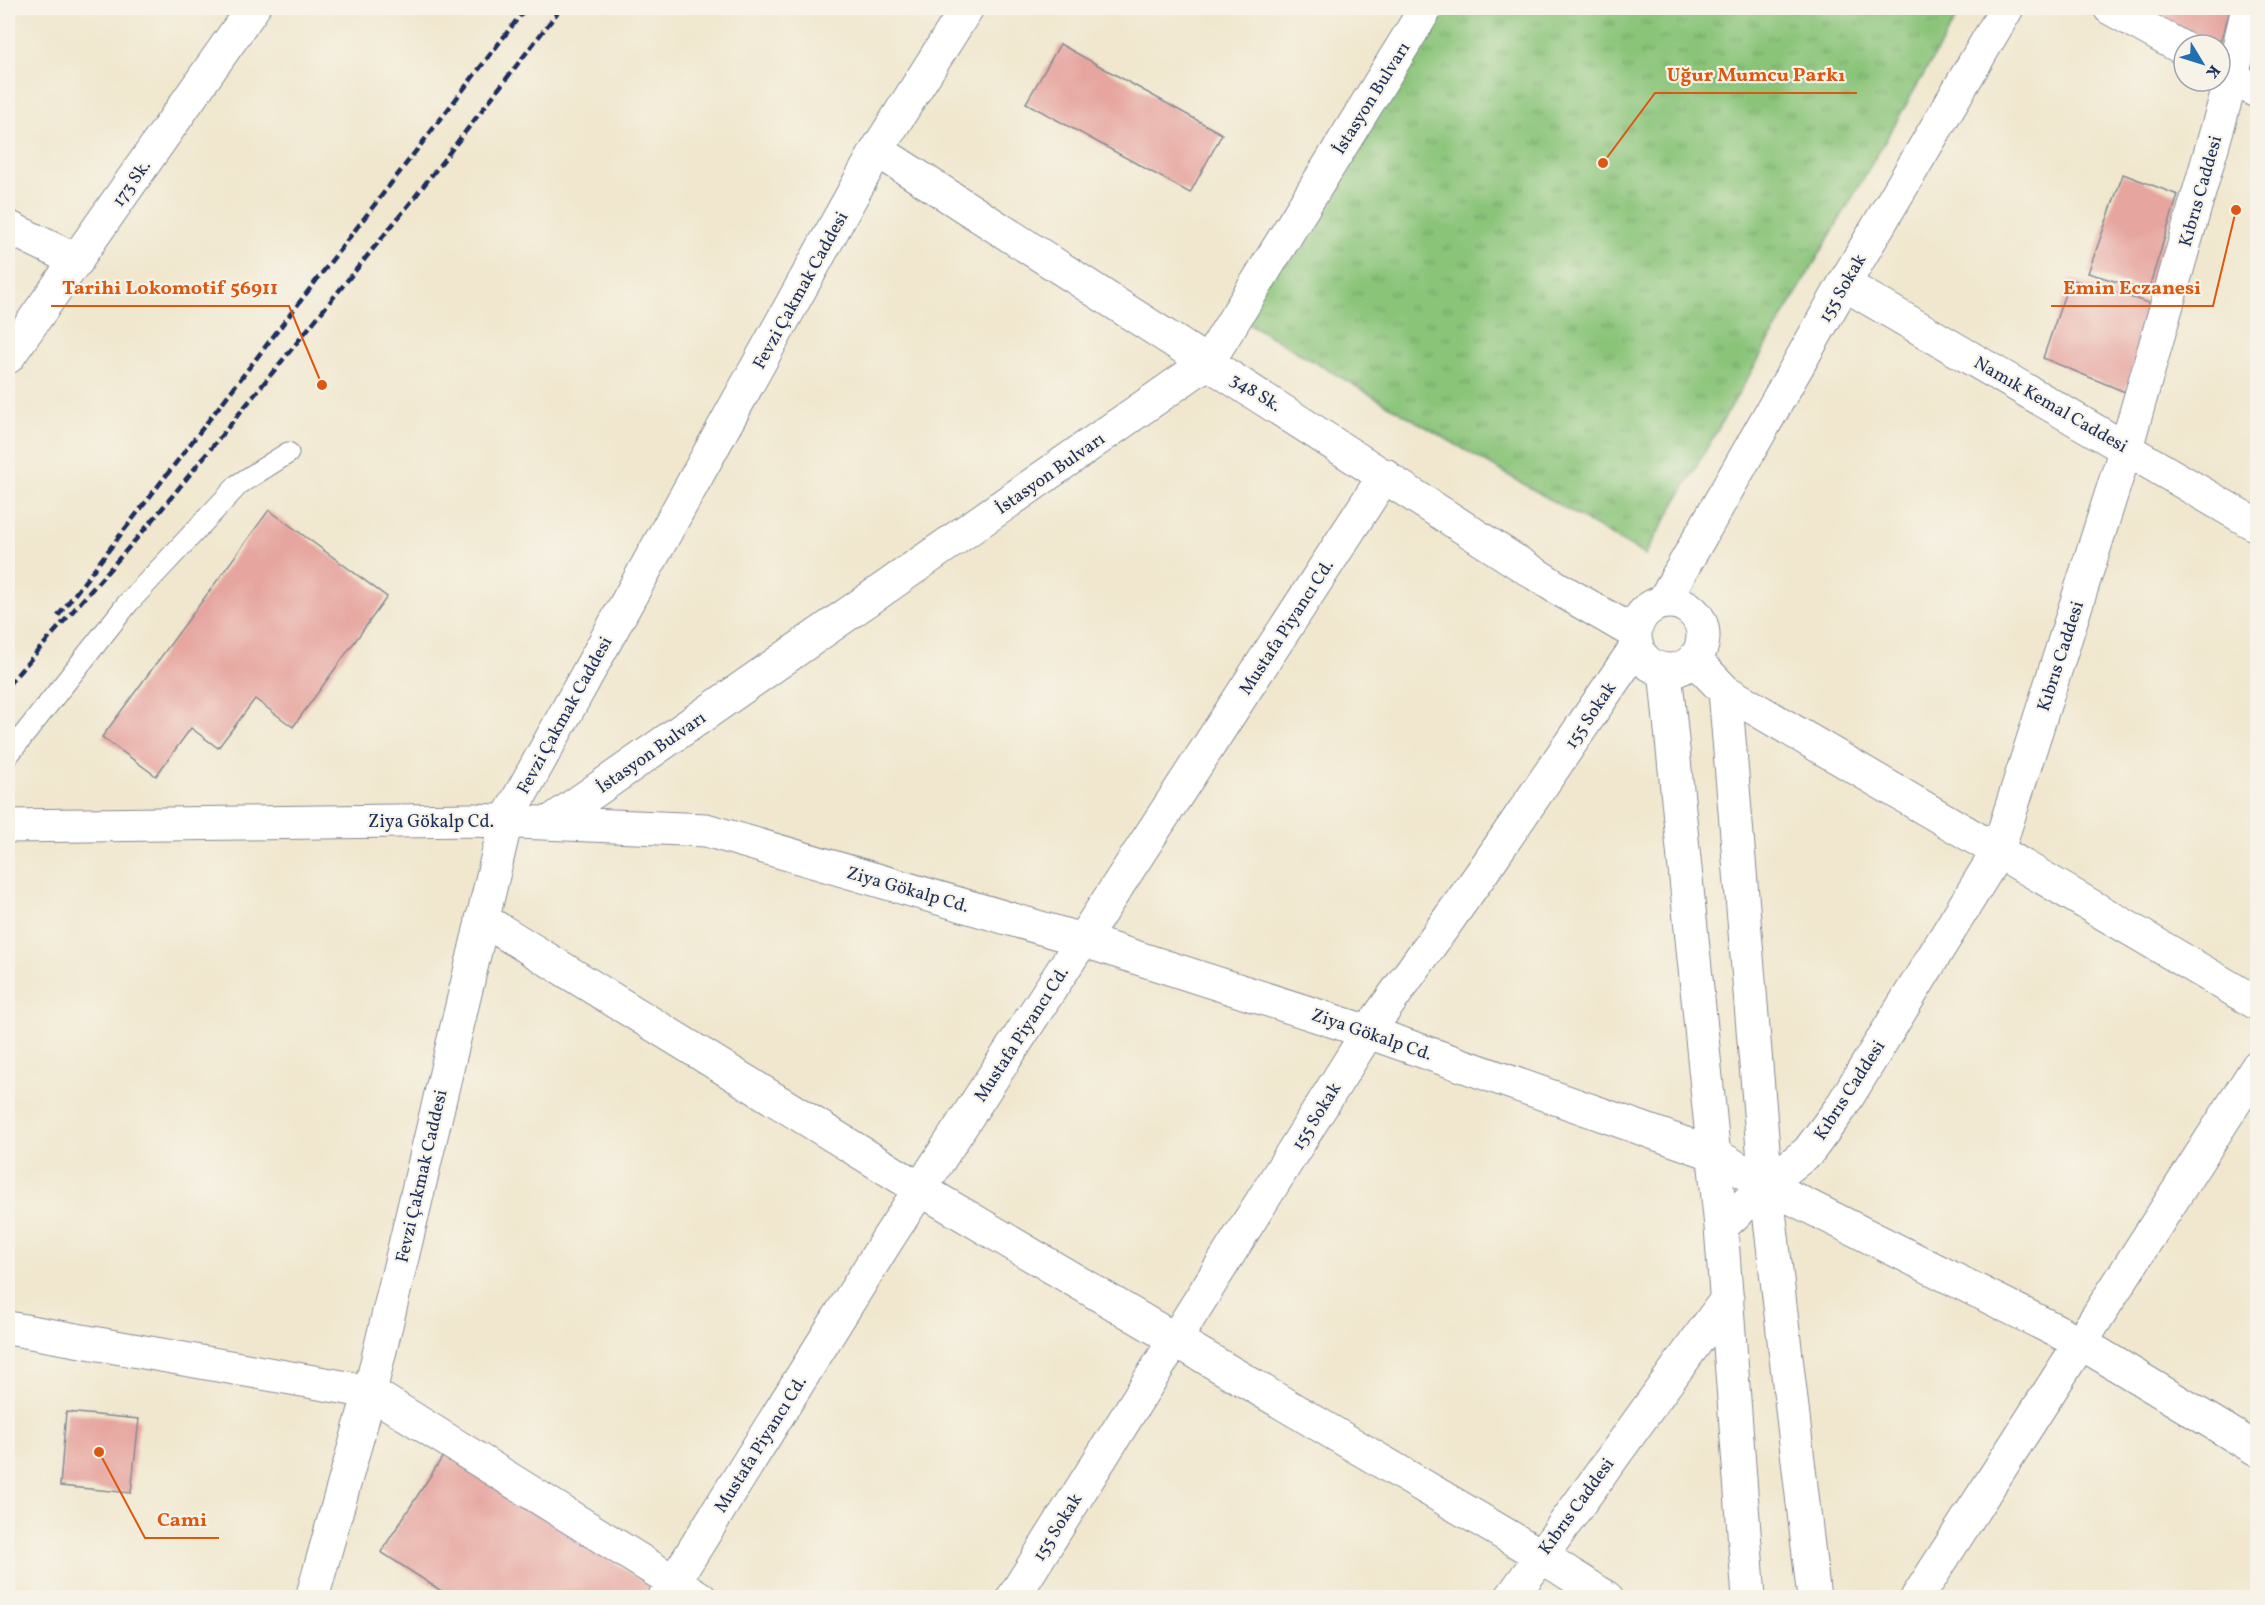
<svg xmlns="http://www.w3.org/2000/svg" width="2265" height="1605" viewBox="0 0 2265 1605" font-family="Vollkorn,serif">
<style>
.grass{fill:url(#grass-tufts);stroke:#527a6c;stroke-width:1.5}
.building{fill:#e6a59f}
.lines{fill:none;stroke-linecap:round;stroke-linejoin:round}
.lane-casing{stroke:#868b96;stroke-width:23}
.street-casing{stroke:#868b96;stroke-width:35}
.lane{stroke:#fff;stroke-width:21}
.street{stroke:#fff;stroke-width:33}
.rail{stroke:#1b2f5e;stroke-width:4.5;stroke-dasharray:9 4.5;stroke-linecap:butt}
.labels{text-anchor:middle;stroke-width:4.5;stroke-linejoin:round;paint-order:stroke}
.street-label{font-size:18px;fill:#1b2f5e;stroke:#f7f3e8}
.leader{fill:none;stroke:#de5710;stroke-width:2}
.callout-dot{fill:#de5710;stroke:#f7f3e8;stroke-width:2}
.callout-label{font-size:20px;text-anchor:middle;font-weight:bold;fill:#de5710;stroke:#f7f3e8;stroke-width:4.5;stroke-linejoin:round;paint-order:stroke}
</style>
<defs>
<pattern id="grass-tufts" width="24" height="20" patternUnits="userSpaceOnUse" patternTransform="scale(1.5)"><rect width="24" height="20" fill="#8ac479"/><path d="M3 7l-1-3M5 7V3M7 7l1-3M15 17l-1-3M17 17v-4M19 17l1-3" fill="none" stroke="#70a066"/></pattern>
</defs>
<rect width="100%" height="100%" fill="#f7f3e8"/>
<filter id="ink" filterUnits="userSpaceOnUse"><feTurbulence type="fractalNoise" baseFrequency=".0167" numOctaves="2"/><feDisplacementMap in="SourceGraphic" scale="12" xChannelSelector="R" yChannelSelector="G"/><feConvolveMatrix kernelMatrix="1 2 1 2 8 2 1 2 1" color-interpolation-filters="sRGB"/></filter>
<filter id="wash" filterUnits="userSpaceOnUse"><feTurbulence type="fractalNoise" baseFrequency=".008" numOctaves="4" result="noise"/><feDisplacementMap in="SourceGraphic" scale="24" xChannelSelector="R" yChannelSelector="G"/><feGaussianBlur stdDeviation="1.35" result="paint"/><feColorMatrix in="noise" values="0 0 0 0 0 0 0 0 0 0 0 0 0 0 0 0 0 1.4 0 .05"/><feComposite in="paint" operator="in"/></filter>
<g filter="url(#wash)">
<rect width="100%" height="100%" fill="#f0e7ce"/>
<path class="grass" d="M1430,8H1962L1645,555L1239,318Z"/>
<g id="blocks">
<path class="building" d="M2143,8H2231L2219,45H2205Z
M1060,44L1222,134L1190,193L1026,103Z
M2123,174L2178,195L2148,291L2088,273Z
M2070,279L2153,304L2125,392L2043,358Z
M269,510L387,597L293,727L255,699L218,748L191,728L156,776L102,737Z
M66,1412L139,1419L131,1493L60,1486Z
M445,1453L652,1587L645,1598H452L381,1552Z"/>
</g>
</g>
<g filter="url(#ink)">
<use href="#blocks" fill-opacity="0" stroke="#868b96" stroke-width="1.5"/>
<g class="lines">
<g class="lane-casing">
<path id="lane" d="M8,755L128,603L239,484L288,453"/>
</g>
<g class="street-casing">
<path id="street" d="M2110,8L2184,49
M2220,70L2258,92
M877,150L1559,589L1635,633
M8,227L77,261
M1844,284L2258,526
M8,357L253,8
M1663,602L1844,284L2007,8
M1635 636a34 34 0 1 1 68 0a34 34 0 1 1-68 0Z
M1694,659L1725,691L2258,1004
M1665,670L1721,1227L1749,1598
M1725,691L1766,1185L1814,1598
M549,823L1208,362L1426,8
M8,826L473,820L706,830L1082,940L1368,1032L1714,1154L1766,1185L2081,1343L2258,1450
M482,919L920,1189L1540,1555L1607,1598
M1721,1227L1766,1185L1808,1152L1840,1109L1997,853L2126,448L2232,77L2248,8
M8,1328L370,1392L700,1598
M312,1598L370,1392L506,821L877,150L967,8
M664,1598L887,1240L1385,475
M1013,1598L1368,1032L1481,874L1637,646
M1511,1598L1727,1299
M1917,1598L2258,1066"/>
</g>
<use href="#lane" class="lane"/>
<use href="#street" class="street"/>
<path class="rail" d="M58,616L526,8
M8,685L152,521L411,202L561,8"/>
</g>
</g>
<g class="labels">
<g class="street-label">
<text transform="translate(1371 98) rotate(-58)" y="6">İstasyon Bulvarı</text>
<text transform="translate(131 183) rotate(-55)" y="6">173 Sk.</text>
<text transform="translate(2200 191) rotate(-74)" y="6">Kıbrıs Caddesi</text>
<text transform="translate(1842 288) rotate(-60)" y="6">155 Sokak</text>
<text transform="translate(800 290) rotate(-61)" y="6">Fevzi Çakmak Caddesi</text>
<text transform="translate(1256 392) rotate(32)" y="6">348 Sk.</text>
<text transform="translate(2051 404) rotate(30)" y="6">Namık Kemal Caddesi</text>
<text transform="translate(1050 473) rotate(-35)" y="6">İstasyon Bulvarı</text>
<text transform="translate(1286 627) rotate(-57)" y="6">Mustafa Piyancı Cd.</text>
<text transform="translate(2060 656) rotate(-72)" y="6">Kıbrıs Caddesi</text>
<text transform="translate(564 715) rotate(-61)" y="6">Fevzi Çakmak Caddesi</text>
<text transform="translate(1590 715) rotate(-56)" y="6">155 Sokak</text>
<text transform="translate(651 752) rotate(-35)" y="6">İstasyon Bulvarı</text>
<text x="431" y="827">Ziya Gökalp Cd.</text>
<text transform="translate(908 889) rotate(16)" y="6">Ziya Gökalp Cd.</text>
<text transform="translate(1021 1034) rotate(-57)" y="6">Mustafa Piyancı Cd.</text>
<text transform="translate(1372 1034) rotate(19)" y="6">Ziya Gökalp Cd.</text>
<text transform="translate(1849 1090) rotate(-57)" y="6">Kıbrıs Caddesi</text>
<text transform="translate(1316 1116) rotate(-58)" y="6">155 Sokak</text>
<text transform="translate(421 1176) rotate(-77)" y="6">Fevzi Çakmak Caddesi</text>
<text transform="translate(760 1444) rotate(-58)" y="6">Mustafa Piyancı Cd.</text>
<text transform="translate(1576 1506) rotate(-54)" y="6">Kıbrıs Caddesi</text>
<text transform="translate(1057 1527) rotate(-58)" y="6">155 Sokak</text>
</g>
</g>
<path class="leader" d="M1603 163L1655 93H1857M322 385L289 306H51M2236 210L2213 306H2051M99 1452L145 1538H219"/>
<g class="callout-dot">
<circle cx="1603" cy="163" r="6"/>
<circle cx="322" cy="385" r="6"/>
<circle cx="2236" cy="210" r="6"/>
<circle cx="99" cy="1452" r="6"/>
</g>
<g class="callout-label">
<text x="1756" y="81">Uğur Mumcu Parkı</text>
<text x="170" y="294">Tarihi Lokomotif 56911</text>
<text x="2132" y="294">Emin Eczanesi</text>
<text x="182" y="1526">Cami</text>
</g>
<rect width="2265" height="1605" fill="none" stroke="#f7f3e8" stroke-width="30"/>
<g transform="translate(2202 63) rotate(128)"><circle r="28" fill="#f7f3e8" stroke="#9fa5b1" stroke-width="1.5"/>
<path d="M0-4.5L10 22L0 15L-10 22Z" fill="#1f6fb2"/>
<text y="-9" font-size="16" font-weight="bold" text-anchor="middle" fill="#1b2f5e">K</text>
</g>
</svg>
